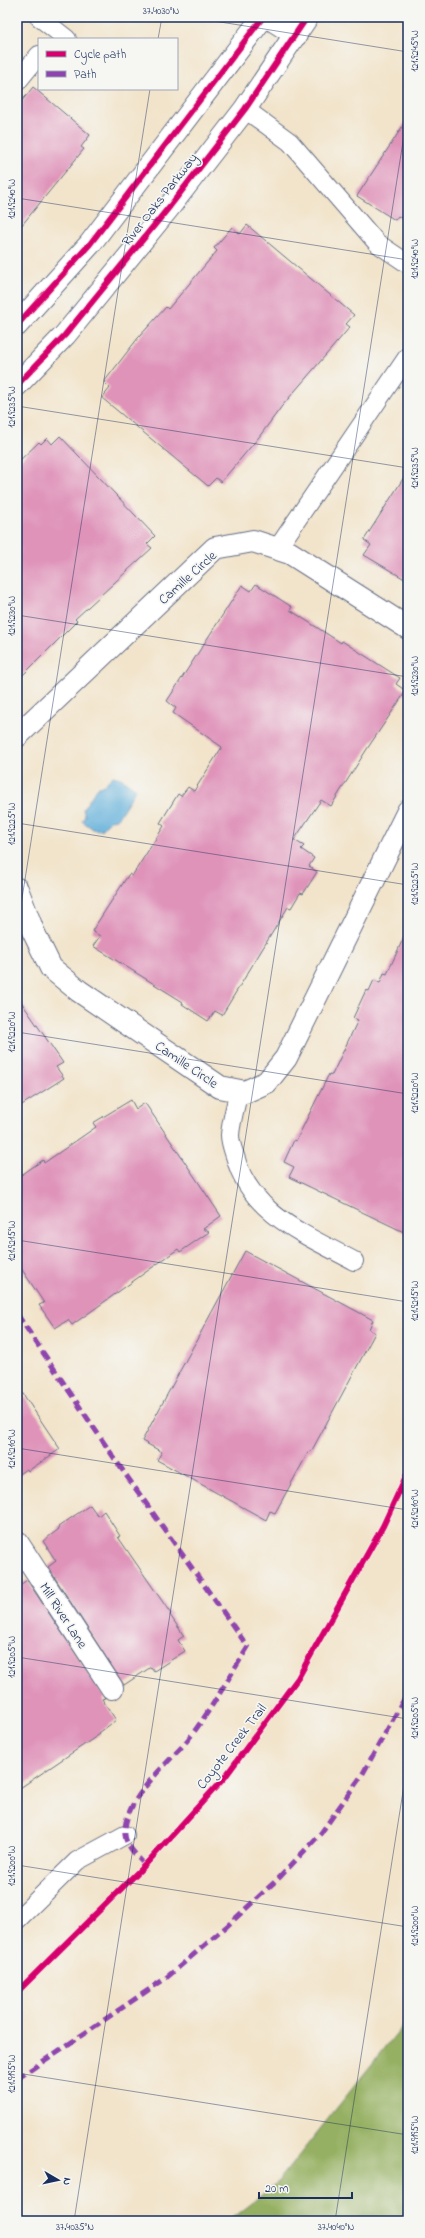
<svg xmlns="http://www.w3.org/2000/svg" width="425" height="2238" viewBox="0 0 425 2238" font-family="'Indie Flower',sans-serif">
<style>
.forest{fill:#95b062;stroke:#587060}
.water{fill:#60afda;stroke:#3e6f9c}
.building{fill:#df93b9}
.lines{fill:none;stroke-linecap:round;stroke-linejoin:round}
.service-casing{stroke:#666e84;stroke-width:20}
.minor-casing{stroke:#666e84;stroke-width:24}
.tertiary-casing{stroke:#666e84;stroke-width:24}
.service{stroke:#fff;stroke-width:18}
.minor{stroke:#fff;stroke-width:22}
.tertiary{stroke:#fff;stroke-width:22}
.quiet{stroke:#8e44ad;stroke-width:5;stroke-dasharray:10 5;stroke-linecap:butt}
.cycleway-casing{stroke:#f6f6f2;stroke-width:8}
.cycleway{stroke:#d6006c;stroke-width:6}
.ticks{fill:none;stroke:#1b2f5e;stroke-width:1;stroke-opacity:0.45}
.labels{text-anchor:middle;stroke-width:3.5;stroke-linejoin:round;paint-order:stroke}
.street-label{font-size:14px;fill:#1b2f5e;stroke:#f6f6f2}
.neatline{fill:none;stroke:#1b2f5e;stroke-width:1.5}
.ticks-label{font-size:10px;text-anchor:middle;fill:#1b2f5e}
</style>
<rect width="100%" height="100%" fill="#f6f6f2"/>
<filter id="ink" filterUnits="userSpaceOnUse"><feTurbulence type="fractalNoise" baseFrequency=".025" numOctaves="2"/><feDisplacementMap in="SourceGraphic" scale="8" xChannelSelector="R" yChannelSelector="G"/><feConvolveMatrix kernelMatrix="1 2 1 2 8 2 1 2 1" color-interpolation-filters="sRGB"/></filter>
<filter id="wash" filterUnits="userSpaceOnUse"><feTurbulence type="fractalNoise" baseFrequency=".012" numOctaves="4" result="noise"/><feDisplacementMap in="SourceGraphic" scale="16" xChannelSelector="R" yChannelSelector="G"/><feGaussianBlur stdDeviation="0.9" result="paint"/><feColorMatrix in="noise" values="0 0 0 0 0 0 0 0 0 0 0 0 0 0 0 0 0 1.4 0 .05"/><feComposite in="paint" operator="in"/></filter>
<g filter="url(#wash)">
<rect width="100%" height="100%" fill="#f2e4cb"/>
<path class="forest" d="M408,2019V2221H228L276,2184Z"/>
<path class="water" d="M113,776L121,778L136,789L117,819L110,820L101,830L93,829L82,821L85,816L83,809L97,788L104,785Z"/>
<g id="blocks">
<path class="building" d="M33,87L90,135L81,147L84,149L17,231V107Z
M408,118V222L398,216L395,220L357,196Z
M247,225L354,315L346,324L350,327L282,406L259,437L221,482L216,478L208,486L102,398L110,388L104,382L138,338L166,307L168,309L217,251L214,248L232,227L240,234Z
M60,436L155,536L147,544L152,548L88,607L75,619L77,621L17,681V463L39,442L41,444L47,438L52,444Z
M408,471V581L364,555L371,545L364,540Z
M256,584L292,607L290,610L341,643L342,641L400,678L396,684L406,691L367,749L331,806L321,800L294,840L304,846L301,849L314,858L309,866L317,872L303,894L300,893L291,908L288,907L222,1015L215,1011L208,1021L182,1004L183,1002L93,946L100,936L92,931L129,874L132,876L164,826L160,823L178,794L181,796L188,787L194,791L222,747L173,713L176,708L167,701L242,585L251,591Z
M408,928V1234L289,1177L294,1167L284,1162L294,1140L296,1141L329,1074L332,1075L358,1020L353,1018L366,990L369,991L374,980L380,983L384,973L387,974Z
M17,996L63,1063L56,1067L64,1078L17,1108Z
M131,1100L136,1109L145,1103L221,1216L203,1229L209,1232L180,1252L178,1249L72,1325L68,1320L55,1328L39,1305L44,1303L17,1262V1178L43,1160L44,1163L96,1127L93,1123Z
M245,1251L373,1320L369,1329L375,1333L311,1452L309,1451L275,1513L270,1511L266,1520L157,1460L162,1452L142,1441Z
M17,1385L60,1449L28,1471L27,1469L17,1476Z
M90,1505L98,1516L104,1511L120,1536L118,1537L171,1614L170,1615L184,1636L178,1640L185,1651L154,1671L151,1667L124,1685L48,1567L56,1561L43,1541L59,1529L58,1527Z
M27,1580L105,1698L102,1699L116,1720L99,1733L100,1734L17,1790V1587Z"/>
</g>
</g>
<g filter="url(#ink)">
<use href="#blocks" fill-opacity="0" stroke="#666e84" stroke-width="1"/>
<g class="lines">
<g class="service-casing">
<path id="service" d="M39,17L67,39
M17,82L39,55
M245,109L290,142L377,243L408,264
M277,549L408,356
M239,1090C236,1105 231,1121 230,1135C230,1142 233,1150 235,1156C250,1214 306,1235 354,1261
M17,1920L77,1861L125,1835"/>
</g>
<g class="minor-casing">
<path id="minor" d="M268,17L296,35
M17,736L215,548L253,541L290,553L408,628
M17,889L33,931L51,968L79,991L220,1087L245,1092L267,1082L286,1058L408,811
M17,1542L112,1688"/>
</g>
<g class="tertiary-casing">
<path id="tertiary" d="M17,325L90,244L263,17
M17,385L65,335L170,206L245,109L307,17"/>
</g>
<use href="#service" class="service"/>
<use href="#minor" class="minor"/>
<use href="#tertiary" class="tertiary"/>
<path class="quiet" d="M17,1314L121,1468L248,1647C229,1677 211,1710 190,1737C170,1763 122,1799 125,1835C126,1846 138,1857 145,1865
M17,2079L166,1978L226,1927L280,1877L321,1833L362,1775L408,1692"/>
<g class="cycleway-casing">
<path id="cycleway" d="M17,325L90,244L263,17
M17,385L65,335L170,206L245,109L307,17
M17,1992L145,1865L225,1777L298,1678L383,1526L408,1472"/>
</g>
<use href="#cycleway" class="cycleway"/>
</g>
</g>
<path class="ticks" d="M189,17L408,52M158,39L162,17M17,198L408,260M17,406L408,468M17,615L408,677M17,823L408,885M17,930L150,89M17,1032L408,1094M17,1240L408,1302M17,1448L408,1510M17,1657L408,1719M17,1865L408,1927M17,2073L408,2135M74,2221L408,110M335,2221L408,1760"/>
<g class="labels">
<g class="street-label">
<text transform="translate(159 199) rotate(-52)" y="5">River Oaks Parkway</text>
<text transform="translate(187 577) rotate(-42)" y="5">Camille Circle</text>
<text transform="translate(187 1064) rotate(34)" y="5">Camille Circle</text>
<text transform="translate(64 1615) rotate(57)" y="5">Mill River Lane</text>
<text transform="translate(231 1746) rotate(-52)" y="5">Coyote Creek Trail</text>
</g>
</g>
<rect width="425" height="2238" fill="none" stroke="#f6f6f2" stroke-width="44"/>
<rect x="38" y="38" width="140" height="52" fill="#f6f6f2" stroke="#9ea6b7"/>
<rect x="46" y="51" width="20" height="6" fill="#d6006c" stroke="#9ea6b7"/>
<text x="74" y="58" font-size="12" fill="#1b2f5e">Cycle path</text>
<rect x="46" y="71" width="20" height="6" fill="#8e44ad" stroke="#9ea6b7"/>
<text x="74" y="78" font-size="12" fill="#1b2f5e">Path</text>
<g transform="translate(58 2180) rotate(99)" stroke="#f6f6f2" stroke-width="3" paint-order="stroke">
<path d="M0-3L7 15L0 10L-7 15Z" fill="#1b2f5e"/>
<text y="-6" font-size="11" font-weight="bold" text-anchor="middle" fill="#1b2f5e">N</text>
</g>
<path d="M259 2192v6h93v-6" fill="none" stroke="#1b2f5e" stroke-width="2"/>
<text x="265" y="2192" font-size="12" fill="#1b2f5e" stroke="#f6f6f2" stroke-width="3" paint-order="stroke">20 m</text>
<rect x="22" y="22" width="381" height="2194" class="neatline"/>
<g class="ticks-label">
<text x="161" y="14">37.4030°N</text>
<text transform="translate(414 51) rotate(-90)" y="4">121.9245°W</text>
<text transform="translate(11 199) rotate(-90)" y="4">121.9240°W</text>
<text transform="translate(414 259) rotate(-90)" y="4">121.9240°W</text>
<text transform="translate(11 407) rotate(-90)" y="4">121.9235°W</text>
<text transform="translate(414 468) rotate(-90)" y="4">121.9235°W</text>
<text transform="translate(11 616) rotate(-90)" y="4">121.9230°W</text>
<text transform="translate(414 676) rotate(-90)" y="4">121.9230°W</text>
<text transform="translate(11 824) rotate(-90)" y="4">121.9225°W</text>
<text transform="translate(414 884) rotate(-90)" y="4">121.9225°W</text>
<text transform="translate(11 1032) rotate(-90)" y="4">121.9220°W</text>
<text transform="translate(414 1093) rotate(-90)" y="4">121.9220°W</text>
<text transform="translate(11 1241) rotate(-90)" y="4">121.9215°W</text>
<text transform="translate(414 1301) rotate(-90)" y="4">121.9215°W</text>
<text transform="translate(11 1449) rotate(-90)" y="4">121.9210°W</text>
<text transform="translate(414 1509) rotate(-90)" y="4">121.9210°W</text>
<text transform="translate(11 1657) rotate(-90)" y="4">121.9205°W</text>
<text transform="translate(414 1718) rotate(-90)" y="4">121.9205°W</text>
<text transform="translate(11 1866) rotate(-90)" y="4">121.9200°W</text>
<text transform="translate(414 1926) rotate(-90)" y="4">121.9200°W</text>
<text transform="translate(11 2074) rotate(-90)" y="4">121.9195°W</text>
<text transform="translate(414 2135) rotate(-90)" y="4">121.9195°W</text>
<text x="75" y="2230">37.4035°N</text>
<text x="336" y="2230">37.4040°N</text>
</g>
</svg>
